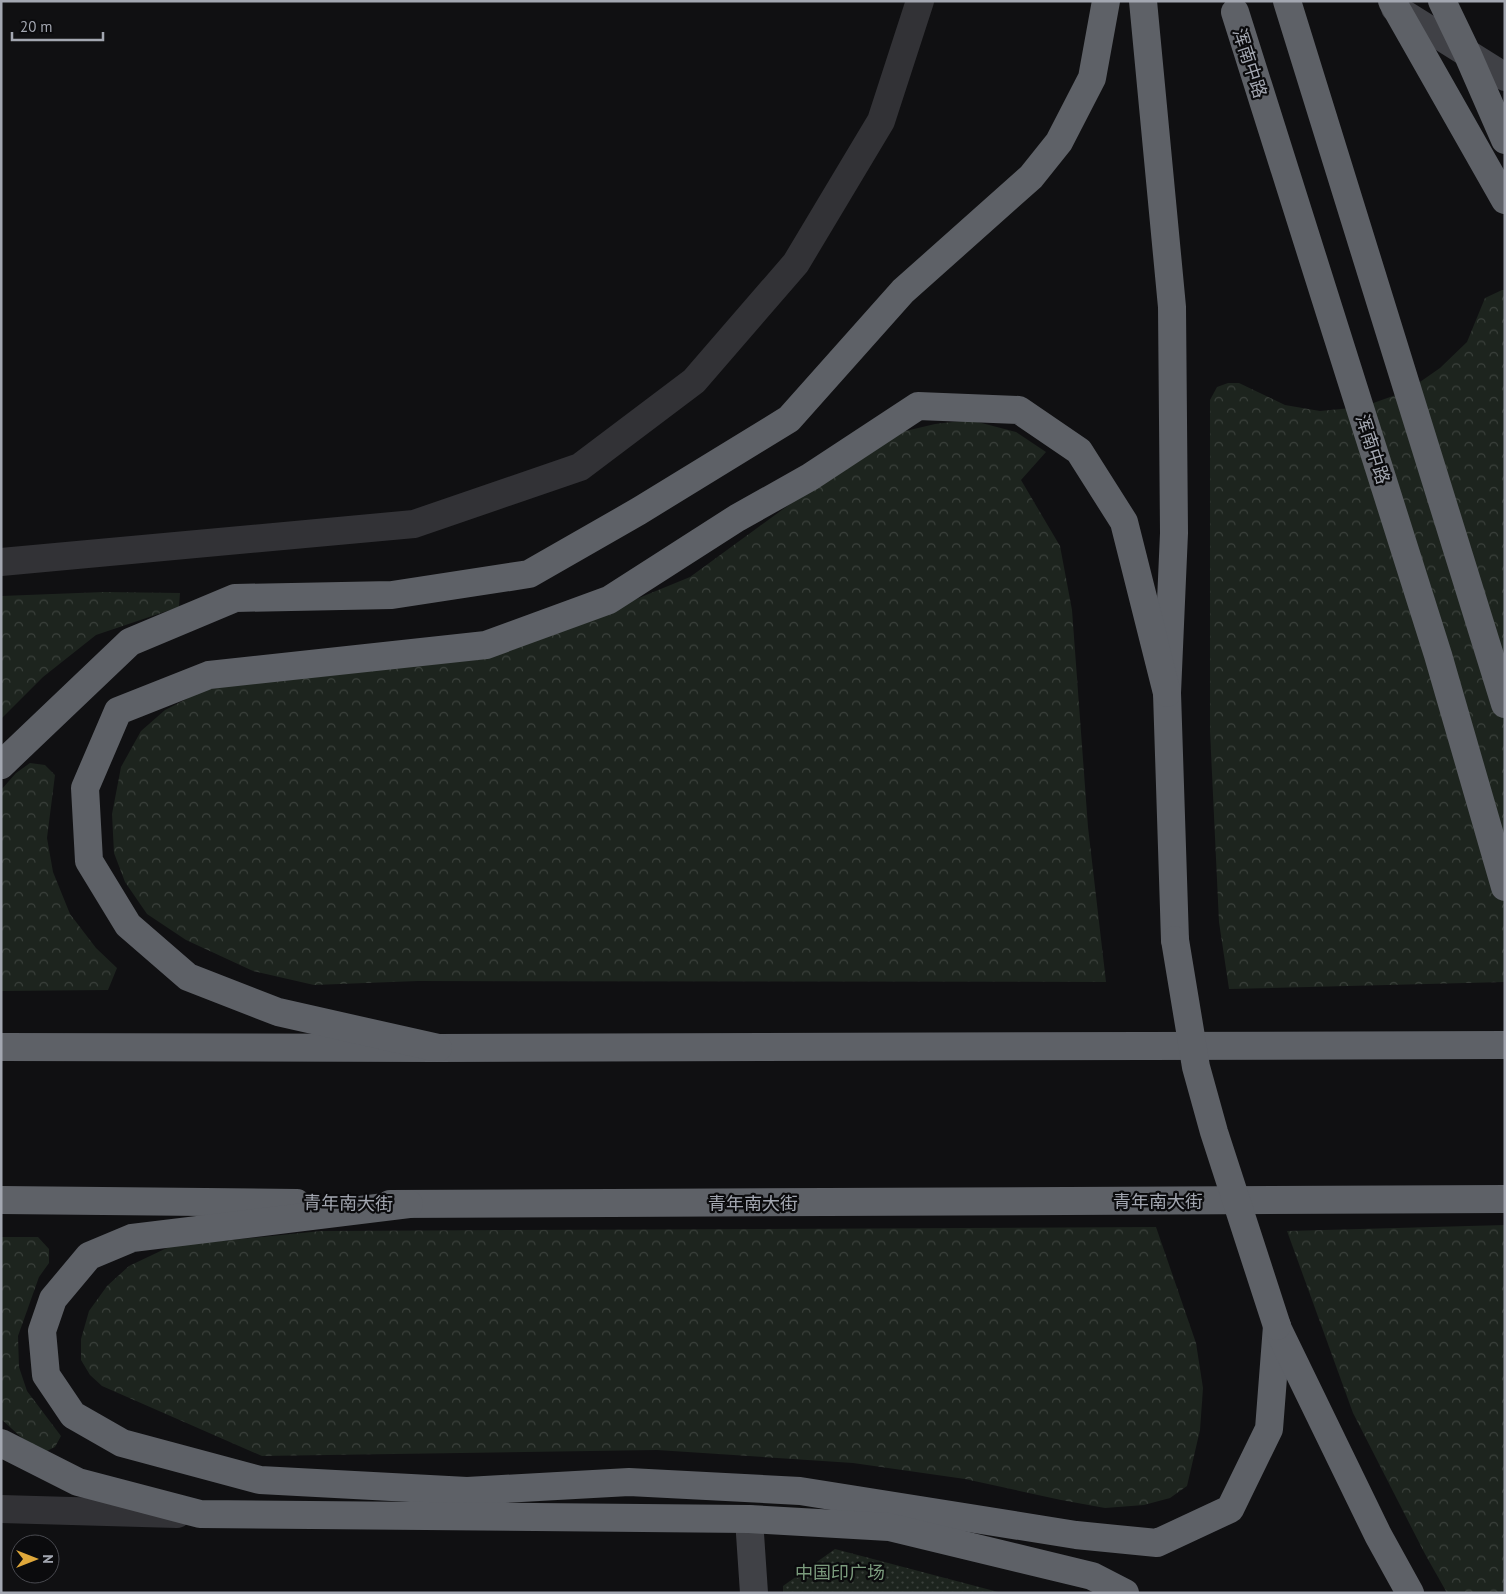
<svg xmlns="http://www.w3.org/2000/svg" width="1506" height="1594" font-family="'PT Sans','Noto Sans SC',sans-serif">
<style>
.grass{fill:url(#grass-dots)}
.forest{fill:url(#forest-crowns)}
.lines{fill:none;stroke-linecap:round;stroke-linejoin:round}
.street{stroke:#323236;stroke-width:28}
.secondary{stroke:#404146;stroke-width:28}
.highway{stroke:#5e6167;stroke-width:28}
.highway-bridge{stroke:#5e6167;stroke-width:28}
.labels{text-anchor:middle;dominant-baseline:central;stroke-width:4.5;stroke-linejoin:round;paint-order:stroke}
.street-label{font-size:18px;fill:#a3a7b1;stroke:#0b0b0d}
.park-label{font-size:18px;fill:#7b9b7d;stroke:#0b0b0d}
</style>
<defs>
<pattern id="grass-dots" width="8" height="8" patternUnits="userSpaceOnUse" patternTransform="scale(1.25)"><rect width="8" height="8" fill="#1d241e"/><path d="M2 2h.1M6 6h.1" fill="none" stroke="#3b413c" stroke-width="1.8" stroke-linecap="round"/></pattern>
<pattern id="forest-crowns" width="20" height="18" patternUnits="userSpaceOnUse" patternTransform="scale(1.25)"><rect width="20" height="18" fill="#1d241e"/><path d="M2 6a3 3 0 1 1 6 0M12 15a3 3 0 1 1 6 0" fill="none" stroke="#3b413c"/></pattern>
</defs>
<rect width="100%" height="100%" fill="#101012"/>
<path class="grass" d="M835 1549 1002 1593H783V1586Z"/>
<g class="forest">
<path d="M1502 290H1505V982L1229 989 1219 922 1210 731V400L1217 387 1228 383H1239L1285 405 1320 411 1362 407 1407 391 1440 368 1467 342 1485 298Z"/>
<path d="M970 420 1016 432 1046 452 1021 480 1060 546 1072 610 1088 827 1106 982 418 981 314 985 253 971 186 940 147 914 125 882 114 853 112 814 121 767 141 731 165 710 202 691 251 677 551 634 690 577 849 461 897 433 935 424Z"/>
<path d="M104 592 180 593 179 607 96 635 43 677 1 719V596Z"/>
<path d="M30 763 45 765 55 775 47 838 53 872 70 914 96 948 117 968 108 990 1 991V790L16 773Z"/>
<path d="M1505 1225V1593H1447L1425 1554 1353 1413 1287 1231Z"/>
<path d="M1156 1227 1196 1343 1203 1388 1200 1430 1187 1486 1170 1498 1144 1505 1105 1508 1061 1500 965 1479 853 1463 657 1450 262 1456 102 1386 90 1375 81 1360V1339L89 1311 107 1286 129 1266 171 1246 321 1231Z"/>
<path d="M1 1237H38L49 1249V1263L39 1277 18 1336 19 1367 27 1391 61 1436 55 1447 45 1452 22 1438 1 1419Z"/>
</g>
<g class="lines">
<g class="street">
<path d="M1 562 414 524 580 467 694 381 796 263 881 121 920 1"/>
<path d="M1 1509 177 1514"/>
</g>
<g class="secondary">
<path d="M1395 8 1505 77"/>
<path d="M749 1519 754 1593"/>
</g>
<g class="highway">
<path d="M1143 1 1172 307 1174 533 1167 693 1175 940"/>
<path d="M1287 1 1505 704"/>
<path d="M1392 1 1505 200"/>
<path d="M1442 1 1467 53 1505 140"/>
<path d="M1235 12 1438 655 1505 887"/>
<path d="M1 765 130 642 235 598 392 595 529 574 639 511 789 419 903 291 1031 177 1059 142 1092 78 1106 1"/>
<path d="M1 1047 438 1048 1505 1045"/>
<path d="M438 1048 278 1012 188 977 128 925 89 861 85 788 118 711 209 675 486 645 609 600 737 518 810 477 918 406 1019 410 1079 451 1124 522 1167 693"/>
<path d="M1 1200 297 1203"/>
<path d="M390 1204 1505 1199"/>
<path d="M409 1204 132 1238 89 1256 53 1299 42 1331 46 1375 73 1415 122 1443 260 1480 467 1491 629 1482 800 1491 1076 1535 1157 1543 1230 1509 1269 1429 1277 1326"/>
<path d="M1277 1327 1378 1535 1410 1593"/>
<path d="M1 1443 78 1482 200 1514 749 1519 889 1527 1092 1576 1125 1593"/>
</g>
<path class="highway-bridge" d="M1175 940 1196 1067 1214 1132 1277 1326"/>
</g>
<g class="labels">
<g class="street-label">
<text transform="translate(1250 63) rotate(72)">浑南中路</text>
<text transform="translate(1373 449) rotate(72)">浑南中路</text>
<text x="1158" y="1201">青年南大街</text>
<text transform="translate(348 1203) rotate(1)">青年南大街</text>
<text x="753" y="1203">青年南大街</text>
</g>
<g class="park-label">
<text x="840" y="1572">中国印广场</text>
</g>
</g>
<rect width="1506" height="1594" fill="none" stroke="#a3a7b1" stroke-width="5"/>
<g transform="translate(35 1559) rotate(90)"><circle r="24" fill="#0b0b0d" stroke="#48494f"/>
<path d="M0-4L9 19L0 12L-9 19Z" fill="#dfa83b"/>
<text y="-8" font-size="14" font-weight="bold" text-anchor="middle" fill="#a3a7b1">N</text>
</g>
<path d="M12 32v8h91v-8" fill="none" stroke="#a3a7b1" stroke-width="2.5"/>
<text x="20" y="32" font-size="15" fill="#a3a7b1" stroke="#0b0b0d" stroke-width="4" paint-order="stroke">20 m</text>
</svg>
